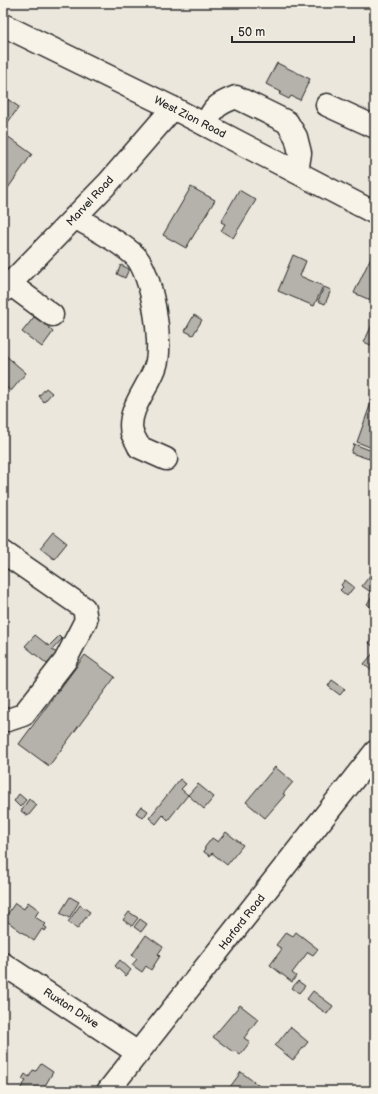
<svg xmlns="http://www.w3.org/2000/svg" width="378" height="1094" font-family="'Balsamiq Sans',sans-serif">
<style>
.building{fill:#b5b2ab;stroke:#2b2b2b}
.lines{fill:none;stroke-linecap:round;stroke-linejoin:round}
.minor-casing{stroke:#2b2b2b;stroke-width:25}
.minor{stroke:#f7f3e8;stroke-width:22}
.labels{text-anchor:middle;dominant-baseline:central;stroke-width:3;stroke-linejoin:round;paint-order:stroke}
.street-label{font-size:11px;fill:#2b2b2b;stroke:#f7f3e8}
</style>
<rect width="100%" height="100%" fill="#ebe7dd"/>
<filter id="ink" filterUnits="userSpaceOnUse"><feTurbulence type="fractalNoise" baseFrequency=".025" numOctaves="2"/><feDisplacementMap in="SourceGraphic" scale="8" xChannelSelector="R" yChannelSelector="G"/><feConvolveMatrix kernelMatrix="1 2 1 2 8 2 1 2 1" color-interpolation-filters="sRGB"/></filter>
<g filter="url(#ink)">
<g class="building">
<path d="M277 63 310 79 300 100 291 96 289 99 279 94 281 92 266 84Z"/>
<path d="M3 96 19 107 3 129Z"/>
<path d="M3 133 32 154 6 191H3Z"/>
<path d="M191 187 215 200 186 248 163 235Z"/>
<path d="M239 190 256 200 233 238 221 231 225 224 221 222Z"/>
<path d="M293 255 306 261 300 276 323 286 314 306 278 291Z"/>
<path d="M372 255 375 256V296L372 295 370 300 354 293Z"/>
<path d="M121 265 129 269 125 278 117 274Z"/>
<path d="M324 287 331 290 325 304 318 301Z"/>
<path d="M194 315 202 320 193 335 185 331Z"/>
<path d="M34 317 40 321 41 319 53 332 42 347 22 332Z"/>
<path d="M372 325 375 327V347L364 342Z"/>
<path d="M4 354 26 373 11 391 6 387 5 389 3 388Z"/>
<path d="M46 388 52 393 44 402 39 396Z"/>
<path d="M372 400 375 401V449L357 442Z"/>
<path d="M354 444 372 451 369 459 351 453Z"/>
<path d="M53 532 67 543 54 559 40 548Z"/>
<path d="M371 574 375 578V595L362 586Z"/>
<path d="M345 580 354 587 347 596 340 590 343 587 341 585Z"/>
<path d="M371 598 375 601V610L367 604Z"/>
<path d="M35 635 49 646 59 636 62 639 52 650 57 653 47 664 25 646Z"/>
<path d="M375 636V648L369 643Z"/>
<path d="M375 651V674L364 664Z"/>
<path d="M85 655 115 677 49 766 19 744Z"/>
<path d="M332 680 345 689 340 695 328 686Z"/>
<path d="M275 767 293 782 283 794 285 795 265 818 246 802Z"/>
<path d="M180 779 186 784 181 789 188 795 168 820 163 815 156 824 149 818Z"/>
<path d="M198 784 214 797 204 809 188 795Z"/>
<path d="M19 794 26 800 20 807 14 801Z"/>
<path d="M29 799 37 805 28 816 21 811Z"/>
<path d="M141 806 148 811 143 818 136 813Z"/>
<path d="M226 832 243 845 227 865 212 853 210 856 204 852 205 847 212 838 218 842Z"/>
<path d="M70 897 79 902 69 918 60 913Z"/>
<path d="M28 902 39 910 35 917 46 924 44 926 47 928 45 931 42 929 34 941 4 919 15 903 24 909Z"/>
<path d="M80 905 90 912 77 929 68 922Z"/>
<path d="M129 912 138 918 132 926 123 920Z"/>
<path d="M140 919 147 924 141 932 134 927Z"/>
<path d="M286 932 293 936 296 932 318 949 313 955 308 952 292 973 296 976 292 982 270 965 282 949 276 945Z"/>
<path d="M146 935 163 947 158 954 160 956 151 970 146 966 142 972 132 965 137 959 132 955Z"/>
<path d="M120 960 131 970 126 976 115 966Z"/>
<path d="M298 981 305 986 299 993 292 988Z"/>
<path d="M313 991 333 1006 327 1014 307 999Z"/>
<path d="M240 1005 258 1019 244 1038 250 1042 240 1055 235 1051 233 1052 213 1037Z"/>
<path d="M290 1027 308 1042 293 1060 275 1046Z"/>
<path d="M41 1064 53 1072 42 1091H24L20 1089 26 1081 22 1079 25 1074 29 1077 33 1070 36 1071Z"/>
<path d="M241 1072 266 1091H227Z"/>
</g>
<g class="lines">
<defs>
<g id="minor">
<path d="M3 25 173 108 375 213"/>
<path d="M327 105 375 127"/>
<path d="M206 125C213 107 218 104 236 97L287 122 296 137 300 153 297 172"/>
<path d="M75 217C93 228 119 241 134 255 152 271 163 343 156 365 150 386 126 410 132 433 134 438 137 442 139 447L166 459"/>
<path d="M10 284 52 315"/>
<path d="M3 291 109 182 173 108"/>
<path d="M3 552 84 608 86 620 65 661 23 715 8 720 3 719"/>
<path d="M3 964 138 1053"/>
<path d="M108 1091 375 752"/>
</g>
</defs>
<use href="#minor" class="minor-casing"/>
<use href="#minor" class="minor"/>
</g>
</g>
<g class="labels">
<g class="street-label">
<text transform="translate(190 117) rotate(27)">West Zion Road</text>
<text transform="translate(90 201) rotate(-47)">Marvel Road</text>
<text transform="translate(242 922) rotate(-52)">Harford Road</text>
<text transform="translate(71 1008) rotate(33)">Ruxton Drive</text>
</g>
</g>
<rect width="378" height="1094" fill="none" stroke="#f7f3e8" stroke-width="16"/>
<rect x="8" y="8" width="362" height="1078" fill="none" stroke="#2b2b2b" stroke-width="1.5" filter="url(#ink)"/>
<path d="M232 36v6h122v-6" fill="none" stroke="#2b2b2b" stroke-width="2"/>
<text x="238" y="36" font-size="12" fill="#2b2b2b" stroke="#f7f3e8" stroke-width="3" paint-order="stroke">50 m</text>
</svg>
